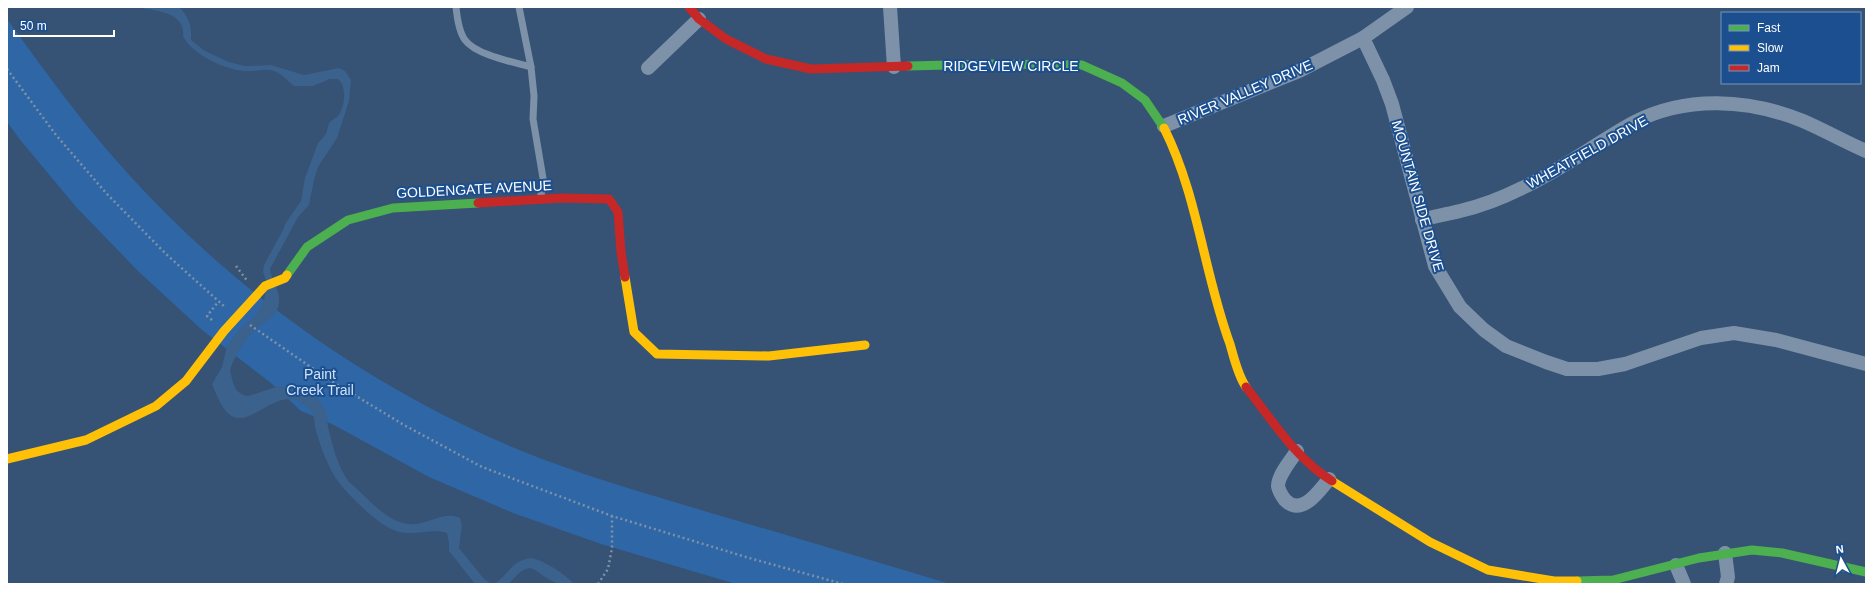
<svg xmlns="http://www.w3.org/2000/svg" width="1873" height="591" font-family="Helvetica,sans-serif">
<style>
.green{fill:#2f66a5}
.water{fill:#3b618d}
.lines{fill:none;stroke-linecap:round;stroke-linejoin:round}
.path{stroke:#7d92a8;stroke-width:2.5;stroke-dasharray:2 3;stroke-linecap:butt}
.lane{stroke:#7d92a8;stroke-width:7}
.street{stroke:#7d92a8;stroke-width:14}
.fast{stroke:#4caf50;stroke-width:9}
.slow{stroke:#ffc107;stroke-width:9}
.jam{stroke:#c62828;stroke-width:9}
.labels{text-anchor:middle;dominant-baseline:central;stroke-width:4;stroke-linejoin:round;paint-order:stroke}
.street-label{font-size:14px;fill:#fff;stroke:#1b4f8f}
.park-label{font-size:14px;fill:#cfe3fa;stroke:#1b4f8f}
</style>
<rect width="100%" height="100%" fill="#365274"/>
<path class="green" d="M7 19C44 70 80 120 122 167 231 289 366 386 517 449 580 475 645 493 711 513 791 536 870 560 950 584H736L601 544 513 513 429 477 332 424 301 411 271 383 202 330 139 272 77 208 21 141 7 122Z"/>
<g class="water">
<path d="M136 7H179C189 17 192 26 191 40L205 51 229 62 245 66 271 65 304 75 339 68 345 71 351 80 349 101 337 138 318 167 314 180 309 205 298 217 270 269C271 280 280 289 279 301 279 318 261 322 252 333 242 344 235 356 230 370 233 382 234 394 248 396 259 393 272 387 284 386 302 385 319 395 326 412 328 417 327 422 328 427 333 446 337 466 349 482 367 496 385 522 409 524 427 526 443 510 460 518L462 525 459 548 484 579 492 584H475L449 551V543L447 533C428 527 412 539 391 529 374 521 340 488 332 472 325 459 319 442 315 427 314 423 315 419 313 415 310 409 306 405 300 402 276 388 250 429 230 415 221 408 216 394 212 384L222 367 227 346 241 328 256 315 264 300 267 283 263 272 264 265 283 230 285 224 301 201 305 178 318 143 326 134 329 123C331 120 337 118 339 115 345 105 347 87 338 79H330L313 86H294C287 81 283 74 274 71 265 68 256 72 246 71 227 71 191 54 183 36 186 11 153 11 136 7Z"/>
<path d="M531 558C544 560 565 574 574 584 569 584 562 585 557 583 533 575 534 554 509 584H494C509 575 510 561 531 558Z"/>
</g>
<g class="lines">
<g class="path">
<path d="M7 69 56 135 106 193 166 254 225 307"/>
<path d="M236 266 248 282"/>
<path d="M212 320 207 316 218 302"/>
<path d="M250 325 328 379 404 425 482 467 612 516 749 558 843 584"/>
<path d="M598 584 608 569 612 548V516"/>
</g>
<g class="lane">
<path d="M456 7C457 17 459 32 465 40 476 55 513 62 531 67"/>
<path d="M519 7 531 67 534 96 533 119 544 184 540 198"/>
</g>
<g class="street">
<path d="M890 7 894 67"/>
<path d="M1363 38 1383 80 1392 104 1435 266 1460 307 1484 330 1506 346 1546 362 1567 369H1598L1625 364 1701 338 1734 333 1776 340 1866 364"/>
<path d="M648 68 699 19"/>
<path d="M1164 126 1299 71 1363 38 1407 7"/>
<path d="M1422 220C1435 216 1448 214 1460 211 1481 206 1502 198 1520 189 1560 171 1595 144 1633 123 1685 95 1749 99 1803 121 1824 130 1845 142 1866 151"/>
<path d="M1297 451C1291 460 1278 475 1278 486 1279 492 1282 496 1285 500 1302 517 1319 491 1329 479"/>
<path d="M1725 553 1728 577 1726 584"/>
<path d="M1676 565 1684 584"/>
</g>
<g class="fast">
<path d="M908 66 991 64 1082 65 1122 83 1145 100 1164 128"/>
<path d="M287 275 307 247 348 220 393 208 478 203"/>
<path d="M1577 581 1613 580 1699 558 1752 550 1782 553 1866 572"/>
</g>
<g class="slow">
<path d="M1164 128C1198 196 1204 274 1230 344 1234 358 1238 376 1246 387"/>
<path d="M625 277 634 332 657 354 769 356 865 345"/>
<path d="M7 459 86 440 156 406 186 381 224 331 265 286 285 278 287 275"/>
<path d="M1332 481 1430 542 1488 570 1554 581H1577"/>
</g>
<g class="jam">
<path d="M689 7 699 19 726 39 766 59 811 69 908 66"/>
<path d="M478 203 562 198 609 199 618 212 621 252 625 277"/>
<path d="M1246 387C1272 420 1296 459 1332 481"/>
</g>
</g>
<g class="labels">
<g class="street-label">
<text x="1011" y="66">RIDGEVIEW CIRCLE</text>
<text transform="translate(1245 92) rotate(-23)">RIVER VALLEY DRIVE</text>
<text transform="translate(1587 152) rotate(-29)">WHEATFIELD DRIVE</text>
<text transform="translate(474 189) rotate(-3)">GOLDENGATE AVENUE</text>
<text transform="translate(1418 196) rotate(74)">MOUNTAIN SIDE DRIVE</text>
</g>
<g class="park-label">
<text x="320" y="374">Paint<tspan x="320" dy="16">Creek Trail</tspan></text>
</g>
</g>
<rect width="1873" height="591" fill="none" stroke="#ffffff" stroke-width="16"/>
<rect x="1721" y="12" width="140" height="72" fill="#1b4f8f" stroke="#7695bc"/>
<rect x="1729" y="25" width="20" height="6" fill="#4caf50" stroke="#7695bc"/>
<text x="1757" y="32" font-size="12" fill="#ffffff">Fast</text>
<rect x="1729" y="45" width="20" height="6" fill="#ffc107" stroke="#7695bc"/>
<text x="1757" y="52" font-size="12" fill="#ffffff">Slow</text>
<rect x="1729" y="65" width="20" height="6" fill="#c62828" stroke="#7695bc"/>
<text x="1757" y="72" font-size="12" fill="#ffffff">Jam</text>
<g transform="translate(1841 559) rotate(353)" stroke="#1b4f8f" stroke-width="3" paint-order="stroke">
<path d="M0-3L7 15L0 10L-7 15Z" fill="#ffffff"/>
<text y="-6" font-size="11" font-weight="bold" text-anchor="middle" fill="#ffffff">N</text>
</g>
<path d="M14 30v6h100v-6" fill="none" stroke="#ffffff" stroke-width="2"/>
<text x="20" y="30" font-size="12" fill="#ffffff" stroke="#1b4f8f" stroke-width="3" paint-order="stroke">50 m</text>
</svg>
